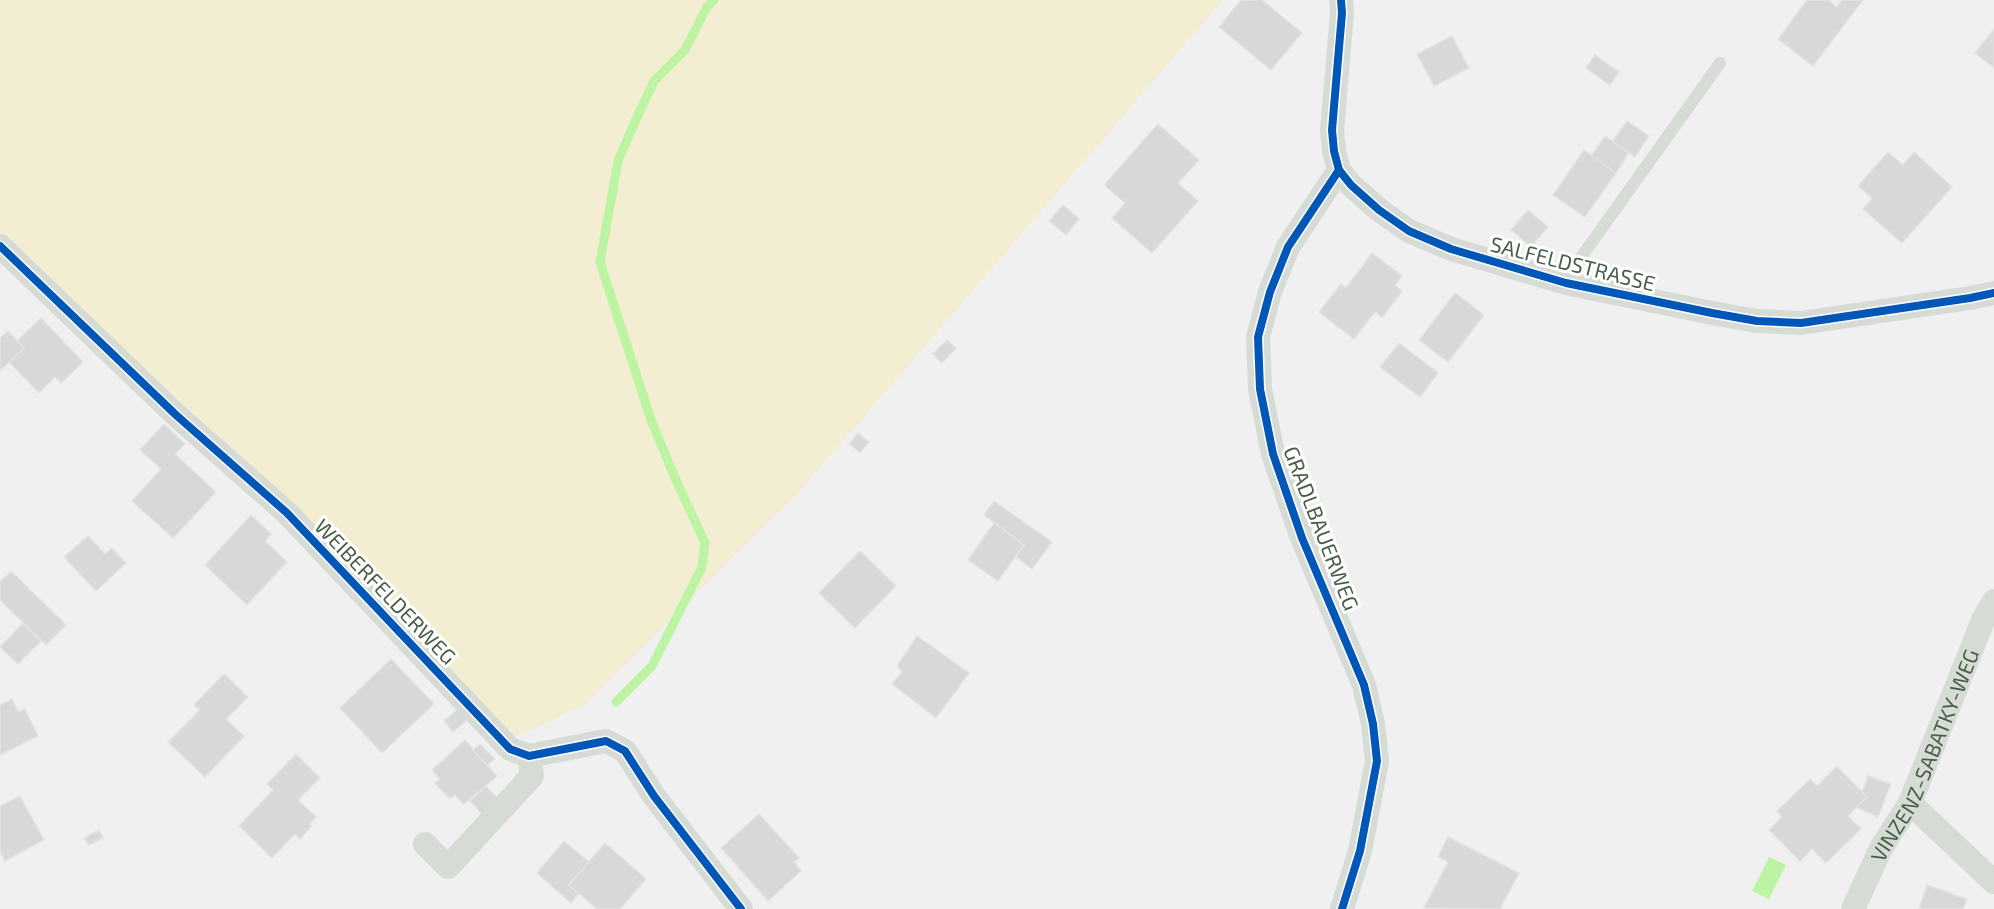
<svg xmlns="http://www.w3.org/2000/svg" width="1994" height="909" font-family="'Exo 2',sans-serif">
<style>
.green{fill:#f3eed2}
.water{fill:#bcf4a3}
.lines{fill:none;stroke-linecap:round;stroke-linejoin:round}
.stream{stroke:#bcf4a3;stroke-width:9}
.building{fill:#d6d9d7;stroke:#e2e3e3;stroke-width:1.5}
.lane{stroke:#d6dbd5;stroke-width:12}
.street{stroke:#d6dbd5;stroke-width:24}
.cycleway-casing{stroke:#fff;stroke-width:11}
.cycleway{stroke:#0057b8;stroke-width:8}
.labels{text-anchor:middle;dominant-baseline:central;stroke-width:6;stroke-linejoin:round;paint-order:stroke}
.street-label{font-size:21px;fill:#465f45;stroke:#fff}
</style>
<rect width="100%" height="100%" fill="#f1f0f1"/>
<path class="green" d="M0 0H1223L806 484 584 705 511 739 0 232Z"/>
<path class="water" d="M1769 857 1786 865 1769 899 1752 891Z"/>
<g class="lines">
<path class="stream" d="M616 702 652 666 702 567 705 543 675 478 651 420 600 262 618 161 634 124 654 81 685 50 707 7 714 0"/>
</g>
<g class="building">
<path d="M1241 0H1262L1302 33 1271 70 1219 27Z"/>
<path d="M1807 0H1828L1837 7 1842 0H1863L1813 66 1778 39Z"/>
<path d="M1994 29V68L1975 53Z"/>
<path d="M1452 36 1469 68 1434 86 1417 54Z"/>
<path d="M1595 55 1619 72 1610 85 1586 68Z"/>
<path d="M1627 121 1649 136 1635 157 1612 142Z"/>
<path d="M1158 124 1199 160 1178 183 1198 201 1152 253 1112 218 1125 203 1104 185Z"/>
<path d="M1605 136 1629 153 1616 173 1591 156Z"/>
<path d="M1584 150 1616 173 1585 217 1553 195Z"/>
<path d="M1888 152 1903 165 1914 152 1952 187 1902 243 1863 209 1872 198 1858 186Z"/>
<path d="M1063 205 1079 219 1066 235 1049 221Z"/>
<path d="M1528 210 1548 227 1531 247 1511 230Z"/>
<path d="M1372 253 1402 276 1395 285 1402 291 1382 318 1375 312 1354 339 1319 312 1341 284 1346 288Z"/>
<path d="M1455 293 1484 315 1448 362 1419 340Z"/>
<path d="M41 318 83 362 61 383 55 377 39 393 9 362 24 348 17 341Z"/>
<path d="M8 331 24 348 0 371V338Z"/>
<path d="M947 340 956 348 942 363 933 354Z"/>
<path d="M1399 343 1438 373 1420 397 1380 367Z"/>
<path d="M164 424 185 444 175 454 216 492 173 538 132 501 161 469 140 450Z"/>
<path d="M858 433 869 442 860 453 849 444Z"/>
<path d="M994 501 1052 542 1032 569 1016 557 1024 545 984 515Z"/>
<path d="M251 515 271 534 265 541 287 562 247 605 205 565Z"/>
<path d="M994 523 1024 545 998 581 968 560Z"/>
<path d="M88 536 105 554 112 548 126 563 96 591 64 557Z"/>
<path d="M860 551 896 586 855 628 819 593Z"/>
<path d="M11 571 66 625 46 645 0 600V582Z"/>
<path d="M23 623 41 641 18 664 0 647Z"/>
<path d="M917 636 969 673 936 718 892 684 902 672 897 666Z"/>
<path d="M391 659 434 704 382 753 340 708Z"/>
<path d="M224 674 248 697 226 719 244 736 205 777 168 742 200 710 194 705Z"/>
<path d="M12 699 18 712 25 709 38 736 0 755V705Z"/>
<path d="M458 709 467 720 453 732 444 721Z"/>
<path d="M465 740 497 776 464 804 455 795 450 799 435 783 440 779 432 770Z"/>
<path d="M480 744 495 759 487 765 473 750Z"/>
<path d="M296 754 320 778 298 800 316 817 309 824 312 826 300 839 295 834 272 858 239 826 273 790 267 784Z"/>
<path d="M1837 766 1867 797 1848 816 1861 829 1826 863 1812 849 1800 861 1769 830 1782 817 1777 811 1810 779 1817 786Z"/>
<path d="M1868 776 1891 784 1878 817 1856 807 1867 797 1862 792Z"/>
<path d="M486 786 499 800 483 815 470 801Z"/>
<path d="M20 796 44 840 5 861 0 851V806Z"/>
<path d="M759 814 799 858 794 862 801 871 768 901 721 848Z"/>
<path d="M99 830 103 838 89 845 84 838Z"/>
<path d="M1448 837 1519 873 1500 909 1424 908 1448 862 1438 857Z"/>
<path d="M564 841 589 862 569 885 579 893 571 903 537 873Z"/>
<path d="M605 843 646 879 620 909H597L569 885Z"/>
<path d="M1927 885 1967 899 1963 909H1919Z"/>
</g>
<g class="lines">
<path class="lane" d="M1566 283 1582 256 1720 63"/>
<g class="street">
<path d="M1341 0 1342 13 1332 130 1334 151 1339 170 1351 185 1379 210 1409 231 1451 249 1566 283 1712 313 1757 321 1801 323 1970 298 1994 293"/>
<path d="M1339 170 1288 247 1270 292 1258 337 1260 389 1273 454 1302 538 1364 685 1373 724 1377 761 1360 851 1342 909"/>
<path d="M0 246 176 415 287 513 510 749 529 756 606 741 625 751 654 796 741 909"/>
<path d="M1910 803 1994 882"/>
<path d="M425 844 448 867 532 776 529 756"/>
<path id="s1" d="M1853 909 1881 848 1910 803 1984 618 1994 601"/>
</g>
<defs>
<g id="cycleway">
<path d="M1341 0 1342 13 1332 130 1334 151 1339 170 1351 185 1379 210 1409 231 1451 249 1566 283 1712 313 1757 321 1801 323 1970 298 1994 293"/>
<path d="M1339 170 1288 247 1270 292 1258 337 1260 389 1273 454 1302 538 1364 685 1373 724 1377 761 1360 851 1342 909"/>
<path d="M0 246 176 415 287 513 510 749 529 756 606 741 625 751 654 796 741 909"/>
</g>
</defs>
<use href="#cycleway" class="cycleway-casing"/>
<use href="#cycleway" class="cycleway"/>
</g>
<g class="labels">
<g class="street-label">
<text transform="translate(1573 263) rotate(14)">SALFELDSTRASSE</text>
<text transform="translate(1322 528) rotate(69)">GRADLBAUERWEG</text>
<text transform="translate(386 591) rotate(46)">WEIBERFELDERWEG</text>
<text stroke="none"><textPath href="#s1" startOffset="170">VINZENZ-SABATKY-WEG</textPath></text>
</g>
</g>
</svg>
